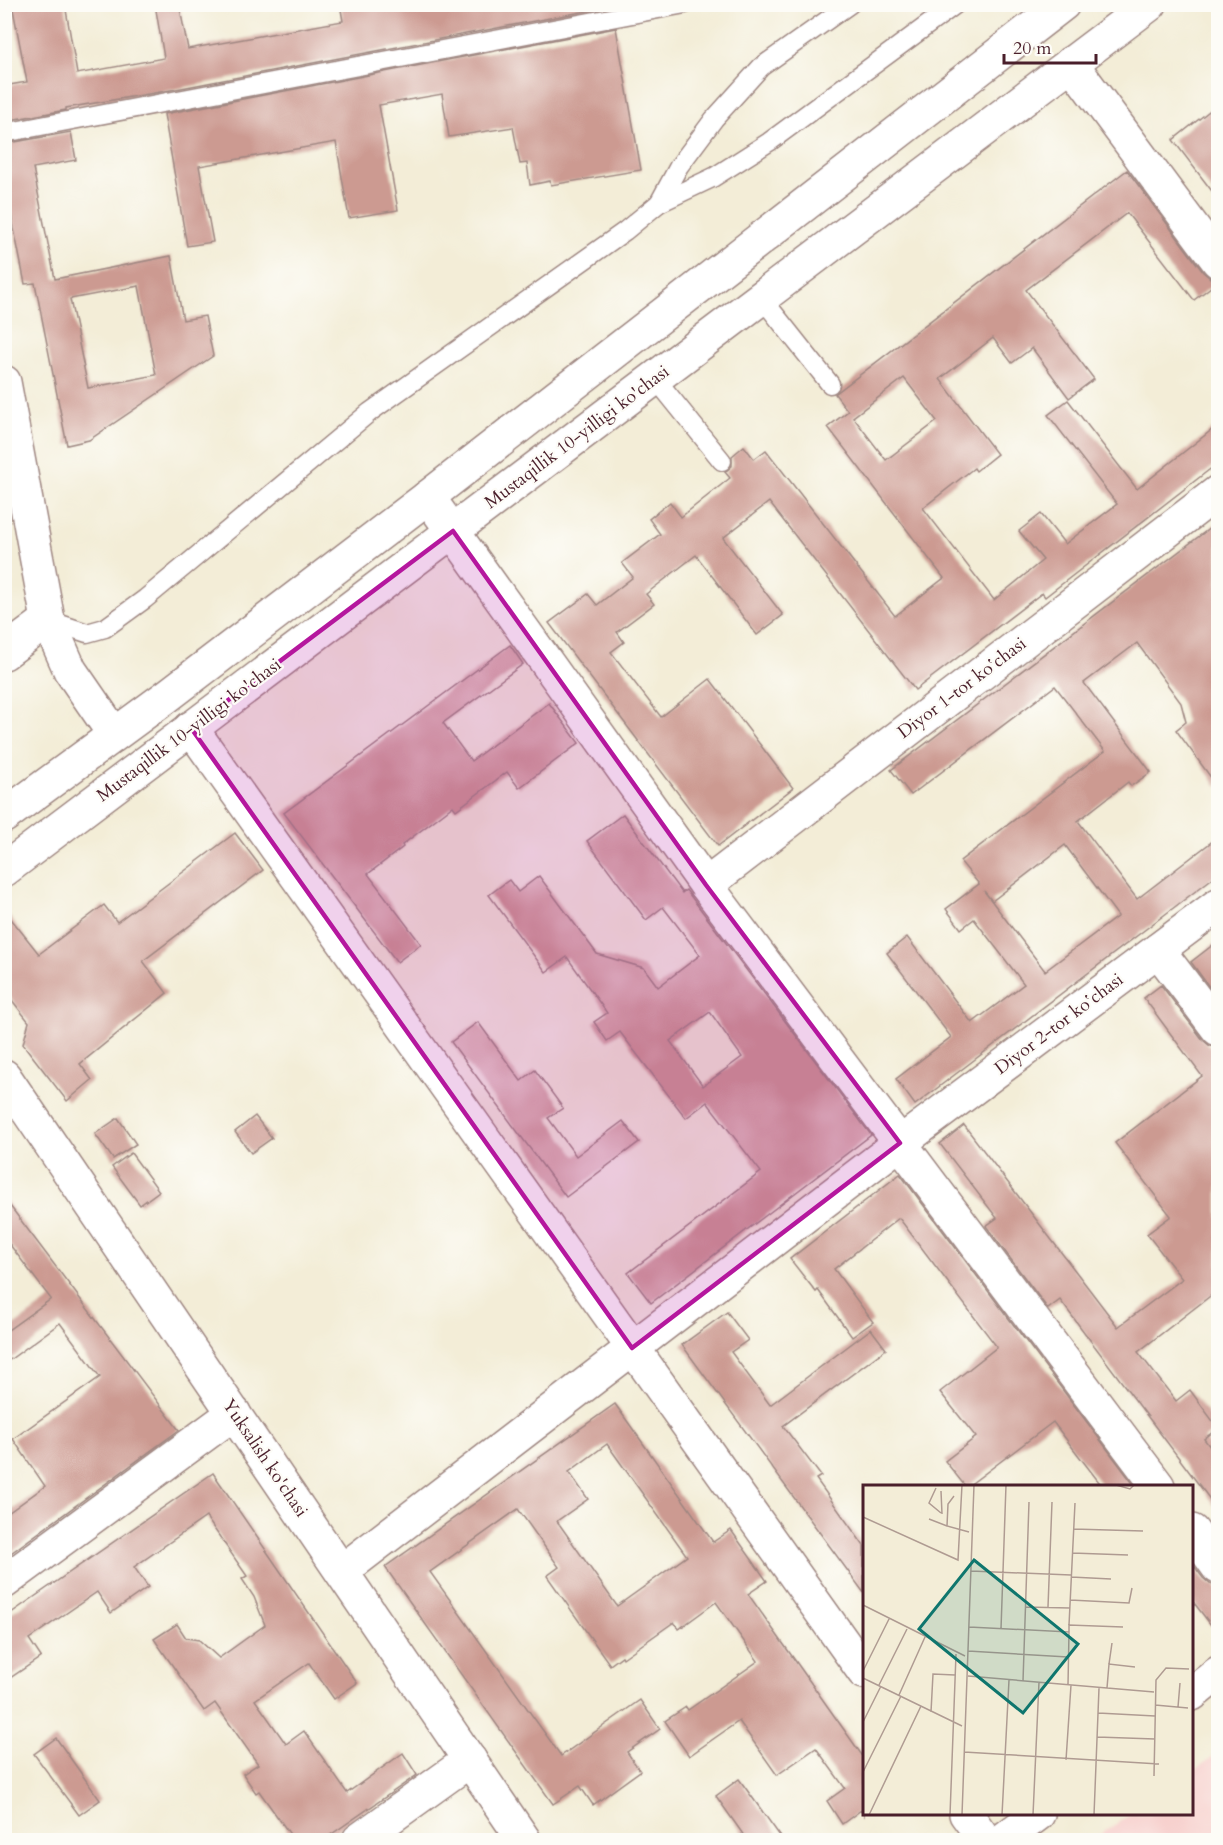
<svg xmlns="http://www.w3.org/2000/svg" width="1223" height="1845" font-family="Cardo,serif">
<style>
.built{fill:#f7d0cd}
.building{fill:#cc9a91;fill-rule:evenodd}
.lines{fill:none;stroke-linecap:round;stroke-linejoin:round}
.lane-casing{stroke:#9e8681;stroke-width:21}
.street-casing{stroke:#9e8681;stroke-width:36}
.secondary-casing{stroke:#9e8681;stroke-width:36}
.lane{stroke:#fff;stroke-width:18}
.street{stroke:#fff;stroke-width:33}
.secondary{stroke:#fff;stroke-width:33}
.marked{fill:#b5179e;fill-opacity:0.2;stroke:#b5179e;stroke-width:4.5;stroke-linejoin:round}
.labels{text-anchor:middle;dominant-baseline:central;stroke-width:4.5;stroke-linejoin:round;paint-order:stroke}
.street-label{font-size:18px;fill:#4a1f2b;stroke:#fdfcf7}
.inset-road{fill:none;stroke:#af9b92;stroke-width:1.5}
.view{fill:#0f766e;fill-opacity:0.15;stroke:#0f766e;stroke-width:3}
.inset-edge{fill:none;stroke:#4a1f2b;stroke-width:3}
</style>
<rect width="100%" height="100%" fill="#fdfcf7"/>
<filter id="ink" filterUnits="userSpaceOnUse"><feTurbulence type="fractalNoise" baseFrequency=".0167" numOctaves="2"/><feDisplacementMap in="SourceGraphic" scale="12" xChannelSelector="R" yChannelSelector="G"/><feConvolveMatrix kernelMatrix="1 2 1 2 8 2 1 2 1" color-interpolation-filters="sRGB"/></filter>
<filter id="wash" filterUnits="userSpaceOnUse"><feTurbulence type="fractalNoise" baseFrequency=".008" numOctaves="4" result="noise"/><feDisplacementMap in="SourceGraphic" scale="24" xChannelSelector="R" yChannelSelector="G"/><feGaussianBlur stdDeviation="1.35" result="paint"/><feColorMatrix in="noise" values="0 0 0 0 0 0 0 0 0 0 0 0 0 0 0 0 0 1.4 0 .05"/><feComposite in="paint" operator="in"/></filter>
<g filter="url(#wash)">
<rect width="100%" height="100%" fill="#f3edd7"/>
<path class="built" d="M1218 1753V1840H1092L1131 1814H1192V1772Z"/>
<g id="blocks">
<g class="building">
<path d="M12 4H65L77 74 164 58 155 4H179L188 49 343 21 340 4H612L613 6 160 92 66 108V110L4 121V86L27 82Z"/>
<path d="M616 28 641 170 551 185 550 181 530 185 527 163 520 164 513 127 449 137 442 94 379 105 398 210 349 218 336 142 199 166 213 242 187 246 164 114Z"/>
<path d="M1218 104V199L1173 140Z"/>
<path d="M71 132 76 160 33 168 55 279 171 256 183 320 205 316 213 356 89 440 67 445 35 283 25 284 4 178V144ZM139 286 156 375 88 388 70 299Z"/>
<path d="M1127 170 1203 272 1216 283 1194 300 1127 213 1026 290 1094 379 1069 398 1032 348 1012 363 993 338 940 379 997 454 976 471 974 468 923 508 994 600 1043 560 1019 531 1041 514 1065 544 1117 504 1048 415 1068 400 1137 489 1218 425V463L1045 597 1042 593 915 690 769 502 723 538 783 615 757 635 696 555 646 594 654 604 617 632 624 642 611 652 661 717 710 679 793 788 718 846 549 623 588 594 597 605 633 577 622 563 660 534 649 519 670 502 681 517 730 478 725 472 732 466V456L744 446 754 459 766 450 895 616 944 578 828 427 848 411 835 394ZM904 378 937 421 886 460 853 417Z"/>
<path d="M1218 522V787L1176 730 1186 722 1181 703 1137 643 1084 683 1151 772 1131 786 1128 782 1078 821 1137 899 1218 837V874L915 1105 896 1079 951 1037 887 953 907 937 972 1023 1024 984 974 919 961 929 946 909 979 884 960 861 1105 751 1055 686 911 795 891 770ZM1065 845 1118 916 1045 971 984 891 992 901Z"/>
<path d="M510 645 523 664 443 723 471 761 549 703 579 743 519 788 507 772 456 810 453 806 402 845 403 847 368 874 421 944 397 962 284 813Z"/>
<path d="M623 814 682 893 686 890 871 1135 651 1303 628 1273 761 1172 707 1102 686 1118 620 1032 607 1041 594 1022 607 1013 567 957 546 972 489 895 509 880 518 892 539 876 597 954 644 968 658 987 700 955 663 907 646 920 587 841ZM710 1012 742 1057 703 1086 670 1041Z"/>
<path d="M235 833 263 870 143 961 167 993 80 1064 92 1080 67 1101 23 1044 29 1022 4 990V910L39 954 104 905 117 922Z"/>
<path d="M1218 941V999L1191 962Z"/>
<path d="M1161 985 1203 1040 1210 1046 1218 1047V1290L1138 1352 1176 1401 1190 1390 1218 1428 1204 1439 1218 1457V1510L1060 1300 1048 1309 986 1226 997 1218 940 1144 964 1125 1118 1327 1182 1279 1147 1234 1171 1216 1115 1143 1202 1076 1144 998Z"/>
<path d="M478 1022 521 1081 535 1070 563 1108 548 1118 576 1156 623 1121 639 1142 566 1197 451 1042Z"/>
<path d="M255 1116 272 1138 251 1153 235 1132Z"/>
<path d="M118 1118 136 1144 113 1159 95 1134Z"/>
<path d="M131 1153 159 1191 140 1205 112 1167Z"/>
<path d="M900 1174 1135 1486H1102L1053 1422 968 1486H965L945 1461 976 1437 940 1392 997 1347 899 1218 834 1269 873 1322 852 1337 818 1290 816 1292 790 1259Z"/>
<path d="M4 1198 179 1430 4 1558V1516L45 1486 13 1439 100 1377 60 1323 4 1364V1333L51 1299 4 1237Z"/>
<path d="M727 1312 748 1340 731 1352 770 1405 871 1329 886 1349 783 1426 821 1476 816 1479 864 1546V1593L682 1345Z"/>
<path d="M615 1404 713 1542 731 1530 767 1581 748 1594 864 1758V1815L861 1810 842 1824 827 1801 845 1788 816 1748 777 1775 739 1721 689 1756 665 1721 686 1707 688 1710 758 1661 716 1602 679 1629 674 1622 623 1658 622 1656 610 1665 547 1576 559 1567 518 1509 430 1572 561 1756 640 1700 660 1729 627 1752 640 1771 593 1805 580 1786 553 1804 385 1567ZM607 1444 687 1556 617 1606 557 1521 588 1499 569 1472Z"/>
<path d="M213 1473 357 1683 334 1699 309 1663 255 1700 286 1744 304 1731 347 1793 403 1753 417 1775 323 1840H294L259 1791 256 1793 243 1774 258 1764 215 1703 204 1711 154 1639 177 1624 186 1638 199 1640 219 1658 265 1625 254 1597 242 1579 247 1576 206 1517 134 1567 148 1587 111 1613 97 1592 29 1639 41 1657 4 1682V1604L11 1613Z"/>
<path d="M1191 1562 1203 1578 1210 1584 1215 1585 1218 1590V1634L1191 1599Z"/>
<path d="M56 1738 100 1800 79 1815 34 1754Z"/>
<path d="M739 1779 783 1840H747L716 1796Z"/>
</g>
</g>
</g>
<g filter="url(#ink)">
<use href="#blocks" fill-opacity="0" stroke="#9e8681" stroke-width="1.5"/>
<g class="lines">
<defs>
<g id="lane">
<path d="M4 133 685 4"/>
<path d="M659 203 714 177 769 142 956 4"/>
<path d="M761 297 830 384"/>
<path d="M655 378 722 461"/>
<path d="M48 620 87 633 105 628 145 599 370 412 625 231 659 203 679 166 714 119 761 67 850 4"/>
</g>
<g id="street">
<path d="M1071 63 1218 261"/>
<path d="M4 382 48 620 70 670 114 734"/>
<path d="M428 497 706 885 1158 1486"/>
<path d="M4 653 48 620"/>
<path d="M191 728 864 1672"/>
<path d="M706 885 1218 492"/>
<path d="M1158 950 1218 1029"/>
<path d="M4 1076 524 1840"/>
<path d="M1192 1531 1218 1567"/>
<path d="M342 1571 900 1143 1218 905"/>
<path d="M4 1582 234 1413"/>
<path d="M1192 1694 1218 1673"/>
<path d="M966 1814 985 1840"/>
<path d="M359 1840 470 1760"/>
<path d="M1003 1840 1038 1814"/>
</g>
<g id="secondary">
<path d="M4 816 166 697 428 497 1063 4"/>
<path d="M4 870 1150 4"/>
</g>
</defs>
<use href="#lane" class="lane-casing"/>
<use href="#street" class="street-casing"/>
<use href="#secondary" class="secondary-casing"/>
<use href="#lane" class="lane"/>
<use href="#street" class="street"/>
<use href="#secondary" class="secondary"/>
</g>
</g>
<path class="marked" d="M453 531 706 885 900 1143 632 1348 191 728Z"/>
<g class="labels">
<g class="street-label">
<text transform="translate(577 437) rotate(-37)">Mustaqillik 10-yilligi ko'chasi</text>
<text transform="translate(962 688) rotate(-37)">Diyor 1-tor koʻchasi</text>
<text transform="translate(189 730) rotate(-37)">Mustaqillik 10-yilligi ko'chasi</text>
<text transform="translate(1059 1024) rotate(-37)">Diyor 2-tor koʻchasi</text>
<text transform="translate(265 1458) rotate(56)">Yuksalish ko'chasi</text>
</g>
</g>
<g transform="translate(863 1485)">
<rect width="330" height="330" fill="#f3edd7"/>
<path class="inset-road" d="M253 0 267 4 271 0M73 3 66 18 78 28M78 6 79 29M91 11 85 19 84 41 106 47M0 32 95 75 99 0M66 34 84 41M210 44 280 46M209 68 265 70M108 86 208 90M208 92 248 94M207 115 266 118 269 103M0 120 102 171M162 122 207 123M185 122 189 17M206 140 212 18M106 142 206 147V140L260 142M138 144 143 0M105 166 205 172M246 179 249 158M0 186 26 134M105 191 291 207M0 193 99 241M160 196 166 17M16 200 44 144M205 200 206 147M244 203 246 179 272 182M36 210 62 152M292 220 325 223M315 222 317 198M68 227 70 189 92 190M235 228 292 231M0 237 18 201M234 252 292 254M101 267 296 279M203 275 208 200M0 287 38 211M291 291 293 195 303 183 326 184M6 330 58 221M87 330 93 169M99 330 111 0M139 330 146 195M170 330 176 197M231 330 236 203"/>
<path class="view" d="M111 75 215 159 160 228 56 144Z"/>
<rect width="330" height="330" class="inset-edge"/>
</g>
<rect width="1223" height="1845" fill="none" stroke="#fdfcf7" stroke-width="24"/>
<path d="M1004 54v9h92v-9" fill="none" stroke="#4a1f2b" stroke-width="3"/>
<text x="1013" y="54" font-size="18" fill="#4a1f2b" stroke="#fdfcf7" stroke-width="4.5" paint-order="stroke">20 m</text>
</svg>
